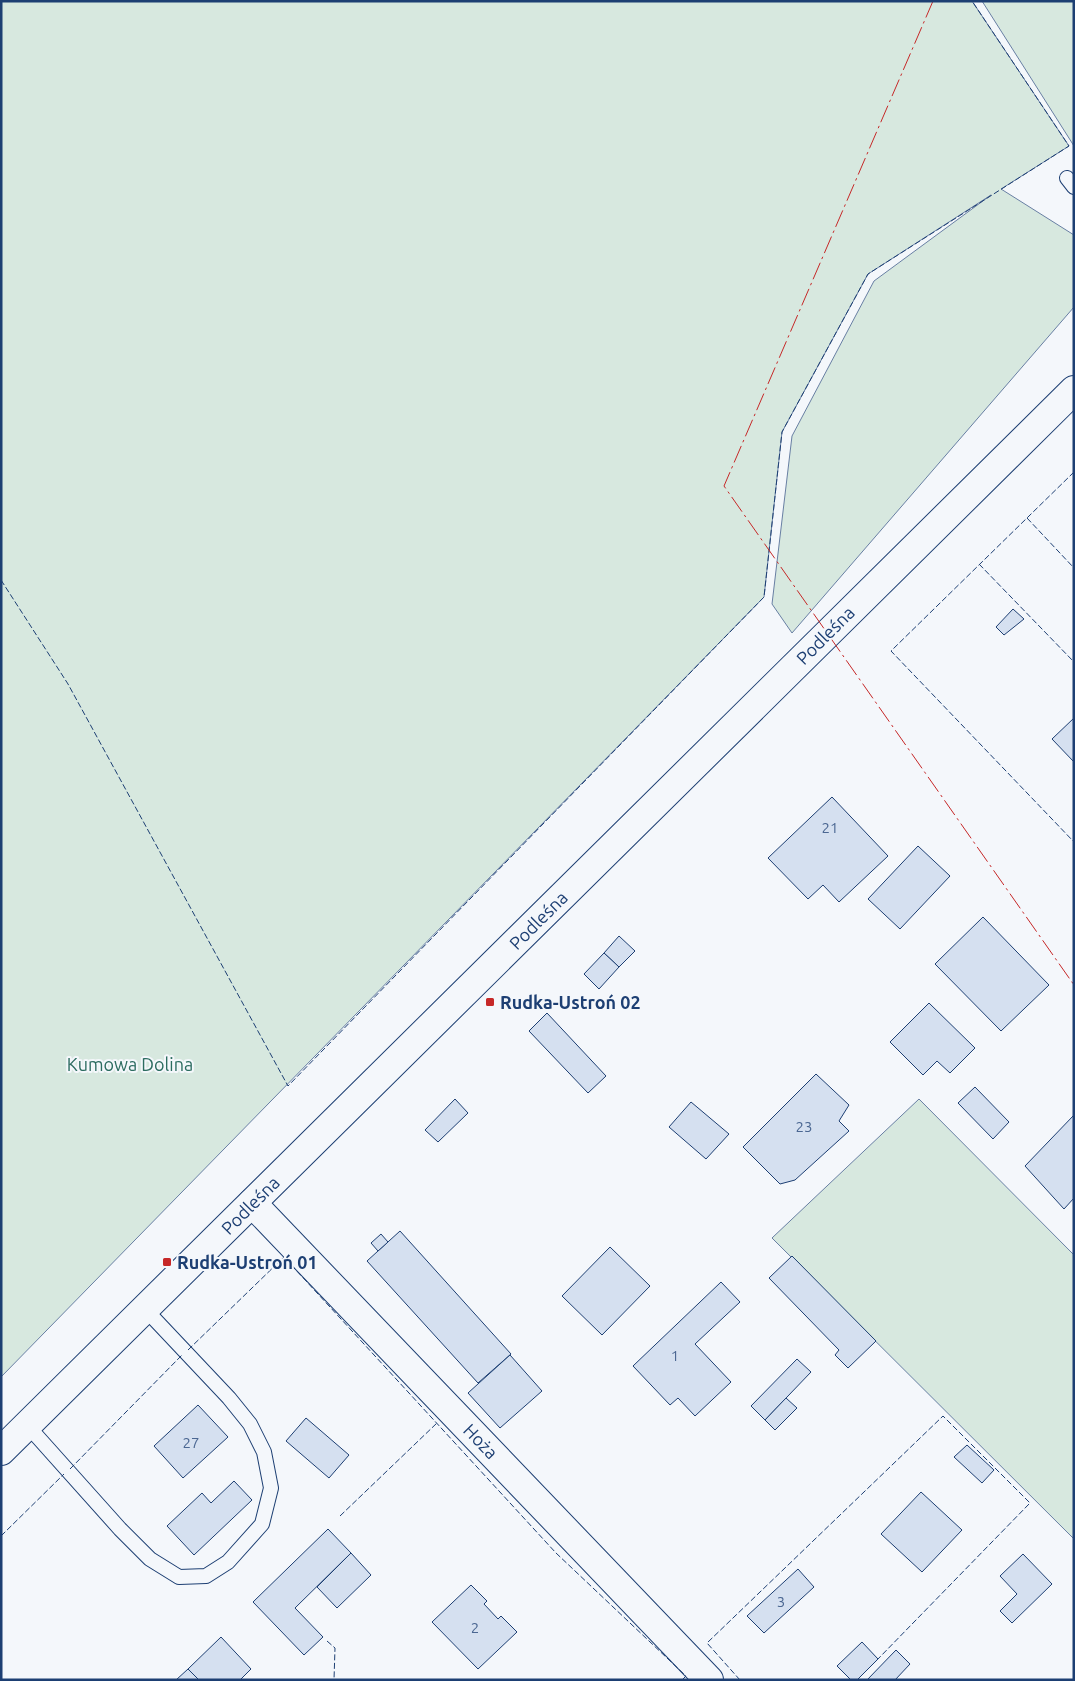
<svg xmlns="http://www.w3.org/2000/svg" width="1075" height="1681" font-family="Ubuntu,sans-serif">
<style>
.green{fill:#d7e8df;stroke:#687fa3}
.building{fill:#d5e0f0;stroke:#1d3f73}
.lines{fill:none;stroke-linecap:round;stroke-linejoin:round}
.lane-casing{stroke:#1d3f73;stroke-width:16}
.street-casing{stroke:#1d3f73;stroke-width:30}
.secondary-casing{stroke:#1d3f73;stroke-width:30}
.lane{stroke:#f4f7fb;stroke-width:14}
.street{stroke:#f4f7fb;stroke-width:28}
.secondary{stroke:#f4f7fb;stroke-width:28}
.fence{stroke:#1d3f73;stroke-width:1;stroke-dasharray:6 2.5;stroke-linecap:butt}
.power{stroke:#c62828;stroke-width:1;stroke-dasharray:18 4 2.5 4;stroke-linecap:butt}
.poi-dot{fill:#c62828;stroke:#f4f7fb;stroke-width:2}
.labels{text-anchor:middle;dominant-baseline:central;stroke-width:4;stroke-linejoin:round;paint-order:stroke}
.number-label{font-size:15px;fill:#4b6792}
.street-label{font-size:18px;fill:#1d3f73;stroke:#f4f7fb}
.poi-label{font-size:18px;font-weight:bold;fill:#1d3f73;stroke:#f4f7fb;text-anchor:start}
.park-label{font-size:18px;fill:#2c6c60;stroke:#f4f7fb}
</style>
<rect width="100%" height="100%" fill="#f4f7fb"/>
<g class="green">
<path d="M1 1H972L1069 146 1001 189 1074 235V307L792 633 772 604 792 436 874 281 991 195 868 274 782 432 764 597 1 1377Z"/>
<path d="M982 1H1074V146Z"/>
<path d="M919 1099 1074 1255V1539L772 1238Z"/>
</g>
<g class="building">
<path d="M1013 609 1024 619 1004 635 996 627Z"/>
<path d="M1074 718V762L1052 739Z"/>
<path d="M832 797 888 856 839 902 823 885 808 899 768 858Z"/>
<path d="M918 846 950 876 900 929 868 899Z"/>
<path d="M983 917 1049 985 1001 1031 935 964Z"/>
<path d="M619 936 635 951 619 967 604 953Z"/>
<path d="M604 953 619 967 599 989 584 974Z"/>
<path d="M929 1003 975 1048 950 1073 937 1061 923 1075 890 1042Z"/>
<path d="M547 1013 606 1076 588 1093 529 1031Z"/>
<path d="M816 1074 849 1105 839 1121 849 1131 795 1180 780 1184 743 1147Z"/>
<path d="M975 1087 1009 1122 993 1139 958 1103Z"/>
<path d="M455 1099 468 1113 438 1142 425 1130Z"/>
<path d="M691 1102 729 1134 706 1159 669 1127Z"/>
<path d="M1074 1115V1198L1064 1209 1025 1166Z"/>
<path d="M400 1231 511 1354 478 1383 367 1261Z"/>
<path d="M381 1234 388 1242 378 1251 371 1243Z"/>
<path d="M610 1247 650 1286 602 1335 562 1296Z"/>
<path d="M792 1256 876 1341 848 1368 835 1355 839 1350 769 1278Z"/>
<path d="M721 1282 740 1302 695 1344 731 1382 695 1416 678 1398 670 1405 633 1366Z"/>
<path d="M510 1355 542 1391 500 1428 468 1393Z"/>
<path d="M797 1359 811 1372 765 1420 751 1406Z"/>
<path d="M786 1398 797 1408 775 1430 765 1420Z"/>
<path d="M198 1405 228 1437 183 1478 154 1446Z"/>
<path d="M306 1418 349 1455 329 1478 286 1441Z"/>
<path d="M967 1445 994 1470 982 1483 954 1457Z"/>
<path d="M234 1481 252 1500 194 1555 167 1526 202 1493 211 1503Z"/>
<path d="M921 1492 962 1530 922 1572 881 1534Z"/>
<path d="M328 1529 351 1553 295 1608 323 1637 304 1655 253 1602Z"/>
<path d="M351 1553 371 1575 337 1608 317 1587Z"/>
<path d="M1023 1554 1052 1584 1012 1623 1000 1611 1017 1594 1000 1576Z"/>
<path d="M798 1569 814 1587 764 1633 747 1616Z"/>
<path d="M471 1585 487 1601 484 1604 498 1619 501 1616 517 1632 478 1669 432 1622Z"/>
<path d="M221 1637 251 1669 240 1680H199L188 1669Z"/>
<path d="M862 1642 878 1659 857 1680H851L837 1666Z"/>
<path d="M896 1650 910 1664 895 1680H867Z"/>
<path d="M188 1669 199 1680H176Z"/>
</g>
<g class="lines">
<defs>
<g id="lane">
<path d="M1067 178 1074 187"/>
<path d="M27 1425 120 1529 150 1559 179 1577 206 1576 228 1562 262 1524 271 1488 264 1452 250 1424 229 1398 145 1309"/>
</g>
<path id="street" d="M252 1203 709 1680"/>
<path id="secondary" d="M1 1451 1074 390"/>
</defs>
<use href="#lane" class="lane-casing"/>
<use href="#street" class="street-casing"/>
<use href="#secondary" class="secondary-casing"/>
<use href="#lane" class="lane"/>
<use href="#street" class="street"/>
<use href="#secondary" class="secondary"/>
<g class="fence">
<path d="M1074 472 891 651 1074 842"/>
<path d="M1027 518 1074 568"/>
<path d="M979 564 1074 662"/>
<path d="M1 580 68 684 288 1086 764 597 782 432 868 274 1069 146 972 1"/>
<path d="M188 1350 284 1257 556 1553 686 1676 682 1680"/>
<path d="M70 1469 182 1355"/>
<path d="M340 1516 437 1423"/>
<path d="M1 1536 64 1474"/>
<path d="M327 1641 335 1648 334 1680"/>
<path d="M740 1680 707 1643 943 1416 1030 1503 877 1660"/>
</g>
<path class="power" d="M933 1 724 486 1074 985"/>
</g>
<g class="poi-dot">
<rect x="485" y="997" width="10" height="10" rx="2.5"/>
<rect x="162" y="1257" width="10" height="10" rx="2.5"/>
</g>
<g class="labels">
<g class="number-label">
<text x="830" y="827">21</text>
<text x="804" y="1126">23</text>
<text x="675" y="1355">1</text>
<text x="191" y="1442">27</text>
<text x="781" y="1601">3</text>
<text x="475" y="1627">2</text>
</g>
<g class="street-label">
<text transform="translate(825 635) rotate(-45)">Podleśna</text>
<text transform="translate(538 920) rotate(-45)">Podleśna</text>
<text transform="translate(250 1205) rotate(-45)">Podleśna</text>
<text transform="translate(481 1441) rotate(46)">Hoża</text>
</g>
<g class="poi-label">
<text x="500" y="1002">Rudka-Ustroń 02</text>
<text x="177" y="1262">Rudka-Ustroń 01</text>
</g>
<g class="park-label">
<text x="130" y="1064">Kumowa Dolina</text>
</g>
</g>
<rect width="1075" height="1681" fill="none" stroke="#1d3f73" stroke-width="5"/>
</svg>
